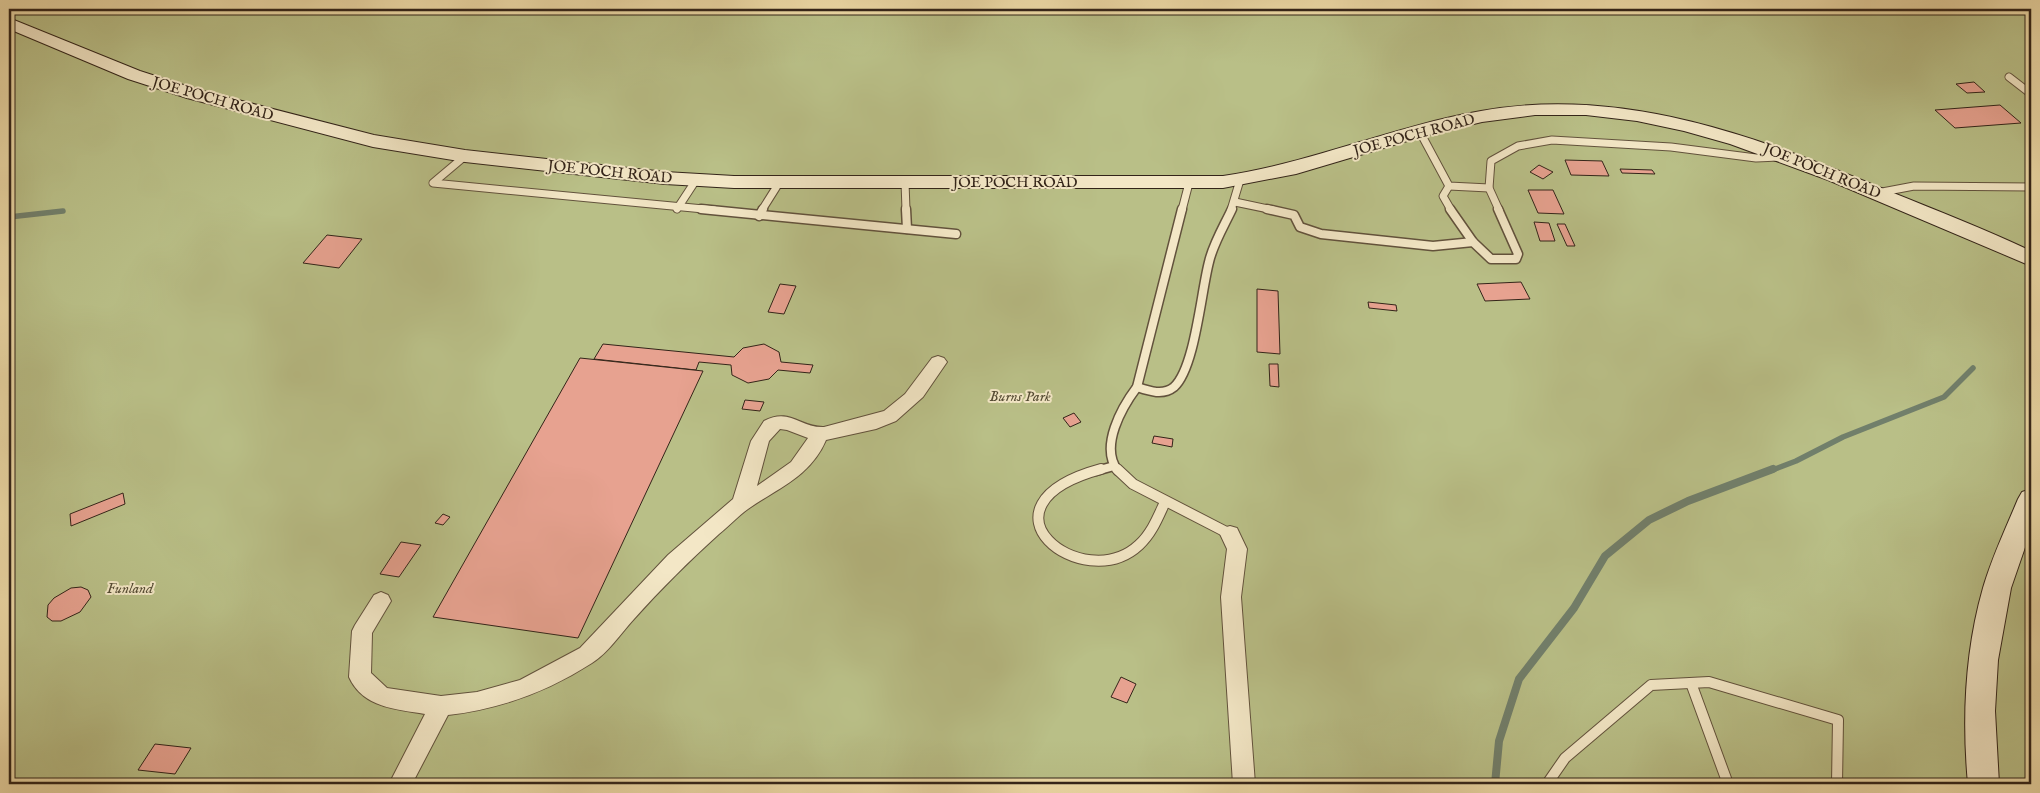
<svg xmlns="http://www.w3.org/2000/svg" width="2040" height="793" font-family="'IM FELL English',serif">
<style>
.green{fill:#b9bf87;stroke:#767250}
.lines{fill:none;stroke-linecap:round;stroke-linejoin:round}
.stream-far1{stroke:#717f6b;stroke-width:5.5}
.stream{stroke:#717f6b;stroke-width:8}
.building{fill:#e7a290;stroke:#332419}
.lane-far2-casing{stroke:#62523c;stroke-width:9}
.lane-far1-casing{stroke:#62523c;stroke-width:11}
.lane-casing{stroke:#62523c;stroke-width:12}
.street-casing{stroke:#62523c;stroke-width:2}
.secondary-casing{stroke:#332419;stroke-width:2}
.lane-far2{stroke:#f3e7c6;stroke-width:7}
.lane-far1{stroke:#f3e7c6;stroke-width:8}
.lane{stroke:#f3e7c6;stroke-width:10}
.street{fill:#f3e7c6;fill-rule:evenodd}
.secondary{fill:#f3e7c6;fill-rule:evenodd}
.labels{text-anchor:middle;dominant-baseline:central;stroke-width:4;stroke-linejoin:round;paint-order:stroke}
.street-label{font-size:15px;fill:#332419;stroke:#f3e7c6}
.park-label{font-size:15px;font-style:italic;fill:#544b34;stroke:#f3e7c6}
</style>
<rect width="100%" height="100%" fill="#eddaa7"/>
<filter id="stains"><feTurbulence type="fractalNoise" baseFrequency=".004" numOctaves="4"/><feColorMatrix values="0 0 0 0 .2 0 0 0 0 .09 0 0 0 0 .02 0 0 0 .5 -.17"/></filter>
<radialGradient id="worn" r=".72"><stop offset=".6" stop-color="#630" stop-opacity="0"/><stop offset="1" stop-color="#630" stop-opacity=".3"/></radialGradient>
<rect class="green" x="9" y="9" width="2022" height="775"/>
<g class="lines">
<g class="stream-far1">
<path d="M9 217 63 211"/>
<path d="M1770 471 1796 461 1843 437 1944 397 1973 368"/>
</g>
<path class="stream" d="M1495 784 1499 741 1519 679 1574 608 1605 556 1649 520 1688 501 1773 469"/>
</g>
<g class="building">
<path d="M1974 82 1985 92 1967 93 1956 84Z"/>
<path d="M2000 105 2021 123 1955 128 1935 110Z"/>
<path d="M1565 160 1602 161 1609 176 1571 175Z"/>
<path d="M1539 165 1553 172 1543 179 1530 172Z"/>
<path d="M1620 169 1652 170 1655 174 1622 173Z"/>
<path d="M1528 190H1553L1564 214 1538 213Z"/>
<path d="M1534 222 1549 223 1555 241H1540Z"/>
<path d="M1557 224H1565L1575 246H1567Z"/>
<path d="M327 235 362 239 339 268 303 263Z"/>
<path d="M1521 282 1530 299 1485 301 1477 284Z"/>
<path d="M780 284 796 286 784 314 768 312Z"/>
<path d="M1257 289 1278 291 1280 354 1257 352Z"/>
<path d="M1368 302 1396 305 1397 311 1369 308Z"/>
<path d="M603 344 734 357 743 348 764 344 779 352 781 362 813 365 810 373 778 370 769 379 748 383 732 375 731 365 699 362 696 370 594 359Z"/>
<path d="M580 358 703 371 578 638 433 617Z"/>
<path d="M1269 364H1278L1279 387 1270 386Z"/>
<path d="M745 400 764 402 760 411 742 409Z"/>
<path d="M1074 413 1081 422 1070 427 1063 418Z"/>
<path d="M1154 436 1173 439 1172 447 1152 443Z"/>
<path d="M123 493 125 504 71 526 70 514Z"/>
<path d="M443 514 450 517 443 525 435 523Z"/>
<path d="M401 542 421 545 399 577 380 574Z"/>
<path d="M81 587 88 590 91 597 80 612 61 621H52L47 617 48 605 54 598 71 588Z"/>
<path d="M1121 677 1136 684 1127 703 1111 697Z"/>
<path d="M155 744 191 748 175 774 138 770Z"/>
</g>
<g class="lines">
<defs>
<g id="lane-far2">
<path d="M2009 77 2031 94"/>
<path d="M1420 132 1449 186 1489 188"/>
<path d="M465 156 433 183 714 210"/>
<path d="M905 182 906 210"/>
<path d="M1449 186 1443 196 1451 210"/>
<path d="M1877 193 1914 186 2031 187"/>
<path d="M1235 202 1273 210"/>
<path d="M677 209 696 180"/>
<path d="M762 210 779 183"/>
<path d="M1182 210 1189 183"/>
<path d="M1231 210 1240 180"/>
<path d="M1499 210 1489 188 1491 161 1518 146 1552 140 1671 147 1756 158 1779 157"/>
</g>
<g id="lane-far1">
<path d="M701 209 956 234"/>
<path d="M906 209 907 229"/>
<path d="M1267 209 1294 215 1300 227 1321 234 1433 246 1473 242"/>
<path d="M1450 209 1473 242 1491 259H1516L1518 254 1498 209"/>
<path d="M759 216 763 209"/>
<path d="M1137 387C1149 391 1163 396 1174 387 1195 368 1201 292 1209 262 1213 244 1224 226 1232 209"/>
<path d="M1096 471 1114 466"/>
<path d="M1118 471C1099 447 1122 407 1137 387L1182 209"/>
</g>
<g id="lane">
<path d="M1101 469C966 506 1083 597 1139 545 1152 533 1158 517 1165 502"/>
<path d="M1117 469 1133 484 1230 534"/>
<path d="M1691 683 1728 784"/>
<path d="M1547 784 1565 758 1651 685 1709 682 1838 720 1837 784"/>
</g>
<g id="street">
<path d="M938 356 944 358 947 362 923 397 896 421 876 429 826 440C810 477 778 488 748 509 738 516 729 526 719 534 689 561 661 589 634 619 621 633 608 653 592 663 547 692 500 709 448 715L412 784H389L425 714C396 709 363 708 349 677L352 631 355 625 374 595 381 592 388 595 391 601 372 633 371 673 387 688 441 696 477 692 520 680 580 648 668 555 733 499 751 441 764 421C790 407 800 428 824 427L884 411 905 394 932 358ZM780 429 787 430 808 438 791 462 757 486 769 441Z"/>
<path d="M1230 526 1237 528 1247 549 1241 597 1255 784H1233L1221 597 1227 549 1220 534 1223 528Z"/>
</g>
<g id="secondary">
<path d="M9 18 140 71 199 90 374 135 465 150 665 172 734 176H1223C1311 163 1394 126 1481 111 1624 85 1761 138 1891 192 1938 211 1985 229 2031 251V266L1828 180 1730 144 1684 131 1637 121 1586 115H1535L1482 122 1424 136 1296 174 1223 188H734L665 184 465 162 373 147 187 98 128 79 9 29Z"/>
<path d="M2031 489V530L2011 588 1998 660 1995 711 1999 784H1968C1962 719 1965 651 1983 588 1992 557 2006 528 2018 499L2022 492Z"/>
</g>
</defs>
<use href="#lane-far2" class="lane-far2-casing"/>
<use href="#lane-far1" class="lane-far1-casing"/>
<use href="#lane" class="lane-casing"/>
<use href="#street" class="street-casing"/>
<use href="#secondary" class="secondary-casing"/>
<use href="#lane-far2" class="lane-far2"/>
<use href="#lane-far1" class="lane-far1"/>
<use href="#lane" class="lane"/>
<use href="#street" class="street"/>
<use href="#secondary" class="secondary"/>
</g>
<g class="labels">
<g class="street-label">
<text transform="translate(213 99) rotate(16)">JOE POCH ROAD</text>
<text transform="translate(1414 135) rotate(-15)">JOE POCH ROAD</text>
<text transform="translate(1822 171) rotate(22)">JOE POCH ROAD</text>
<text transform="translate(610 172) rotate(6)">JOE POCH ROAD</text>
<text x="1015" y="182">JOE POCH ROAD</text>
</g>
<g class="park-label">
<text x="1020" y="396">Burns Park</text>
<text x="130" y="588">Funland</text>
</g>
</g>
<rect width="2040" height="793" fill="none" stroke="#eddaa7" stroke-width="30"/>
<rect x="10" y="10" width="2020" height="773" fill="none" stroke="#332419" stroke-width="2.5"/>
<rect x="15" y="15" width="2010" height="763" fill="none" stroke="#332419"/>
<rect width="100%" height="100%" filter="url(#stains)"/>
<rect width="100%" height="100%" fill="url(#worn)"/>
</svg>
